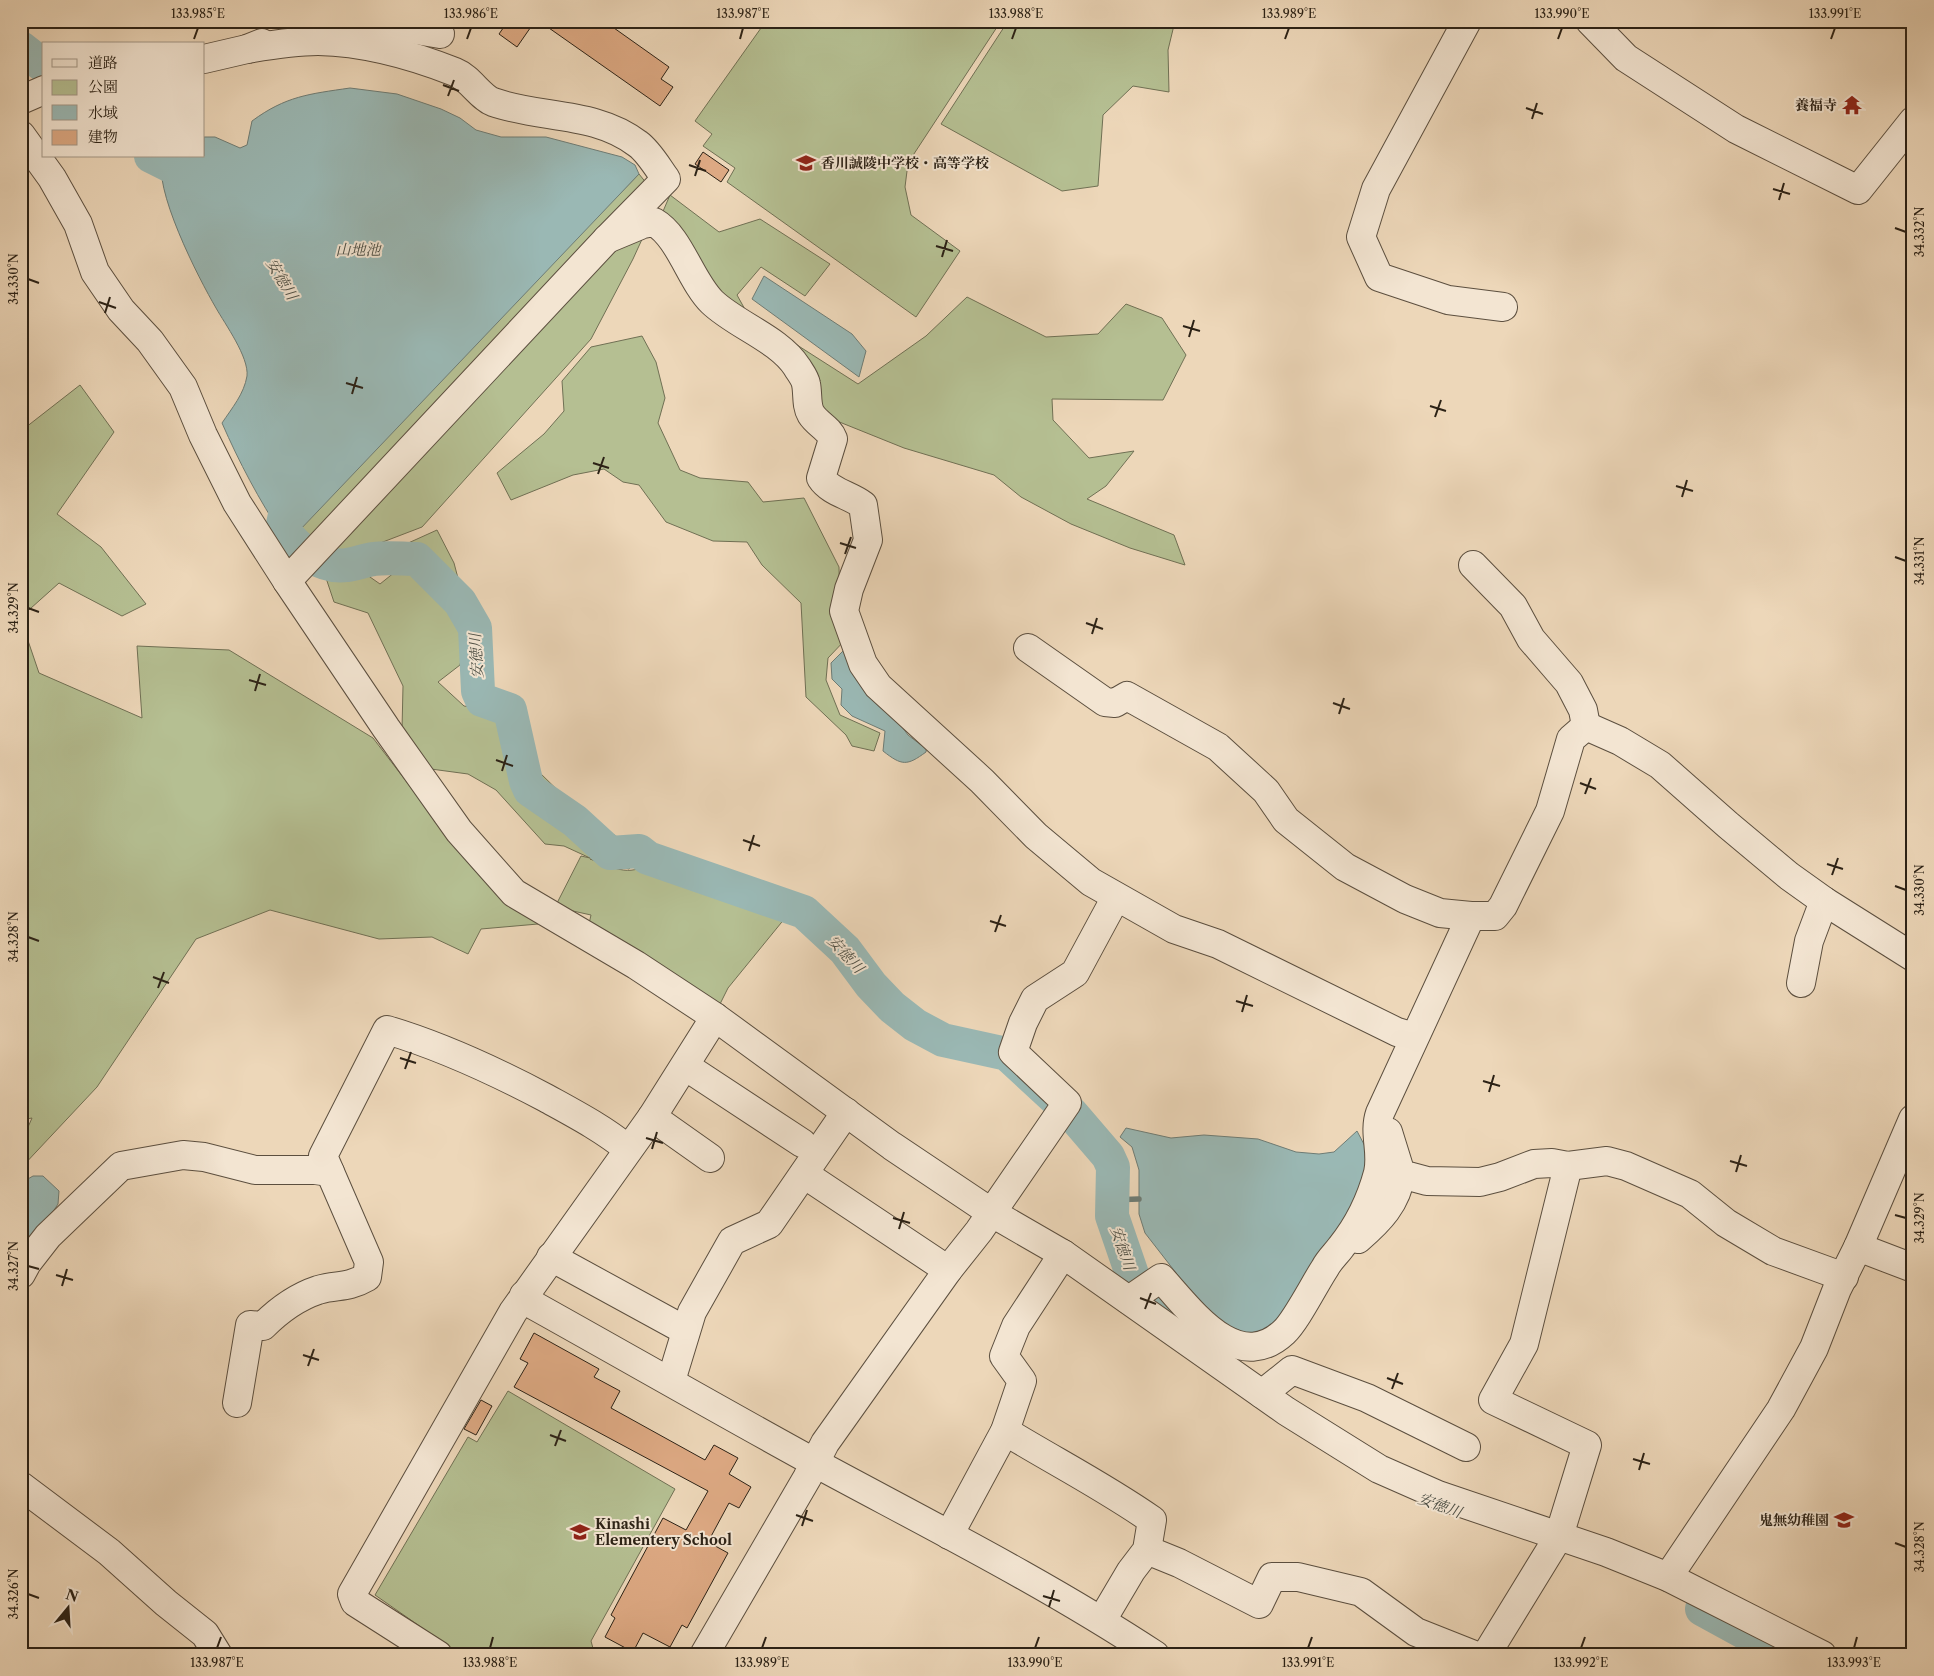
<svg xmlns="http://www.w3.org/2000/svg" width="1934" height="1676" font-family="'Libre Caslon Text','Noto Serif JP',serif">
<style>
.green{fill:#b5bf92;stroke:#707054}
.water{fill:#9ab8b4;stroke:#6e7c75}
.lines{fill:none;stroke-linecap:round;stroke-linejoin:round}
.stream{stroke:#6e7c75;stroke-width:5.5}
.river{stroke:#9ab8b4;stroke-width:34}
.building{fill:#dda983;stroke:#2c2216}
.minor-casing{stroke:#5c4f3f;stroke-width:30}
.minor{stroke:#f3e5d2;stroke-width:28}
.ticks{fill:none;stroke:#2c2216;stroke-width:2}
.labels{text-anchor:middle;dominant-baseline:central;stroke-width:4;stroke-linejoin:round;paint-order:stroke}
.poi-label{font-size:14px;font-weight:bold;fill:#2c2216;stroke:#f3e5d2;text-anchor:end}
.water-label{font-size:15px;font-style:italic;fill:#4d4f45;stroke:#f3e5d2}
.neatline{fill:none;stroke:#2c2216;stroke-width:2}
.ticks-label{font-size:12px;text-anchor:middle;fill:#2c2216}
</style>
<rect width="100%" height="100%" fill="#edd7b9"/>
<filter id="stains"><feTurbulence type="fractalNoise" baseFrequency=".004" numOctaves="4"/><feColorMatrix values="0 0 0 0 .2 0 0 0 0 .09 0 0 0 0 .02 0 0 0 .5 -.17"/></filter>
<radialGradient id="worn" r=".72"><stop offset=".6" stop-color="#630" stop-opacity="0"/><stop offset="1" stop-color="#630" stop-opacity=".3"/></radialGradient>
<g class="green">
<path d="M766 21H1001L908 163 905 187 911 215 960 251 916 317 727 182 735 168 703 146 712 134 695 121Z"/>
<path d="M1008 21H1175L1168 50 1169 92 1133 86 1103 115 1098 186 1062 191 941 124Z"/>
<path d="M639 174 660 200 633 259 591 339 422 527 315 568 283 536Z"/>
<path d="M670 195 719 232 760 219 830 264 805 296 761 267 737 295 747 313 858 384 926 336 967 297 1046 337 1098 334 1126 304 1162 318 1186 355 1163 400 1052 399 1053 420 1089 458 1134 451 1106 486 1087 499 1174 535 1185 565 1130 548 1071 524 1021 497 994 475 904 448 822 415 804 366 742 340 661 216Z"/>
<path d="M642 336 656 362 665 398 658 423 680 470 700 478 748 482 763 502 804 498 839 567 840 614 847 638 828 658 826 680 840 715 880 733 874 751 852 746 846 735 806 697 801 603 762 565 747 542 713 541 666 522 639 485 623 482 604 469 573 475 511 500 497 473 544 434 564 411 562 381 591 347Z"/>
<path d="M80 385 114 432 57 514 101 547 146 604 122 616 59 583 21 617V431Z"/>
<path d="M437 530 454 563 469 620 460 665 438 682 464 706 518 714 538 771 584 816 619 838 639 859 629 869 590 859C610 866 631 879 648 862L790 912 728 988 718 1008 588 928 591 915 555 907 581 856 590 858 564 846 545 844 496 790 468 774 431 769 402 730 403 686 368 613 334 602 324 572 360 570 380 584 395 572V549Z"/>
<path d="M21 620 39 673 142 718 137 646 229 650 373 738 475 871 538 924 481 929 468 954 432 937 379 939 270 910 196 939 97 1087 21 1168V1143L32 1118 21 1120Z"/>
<path d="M508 1391 675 1489 591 1641 594 1652 592 1655H461L375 1595 468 1437 477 1442Z"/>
</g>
<g class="water">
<path d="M350 88 397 94 441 109 460 118 476 130 501 137H546L622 157 635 165 639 174 298 532 283 536C259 500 239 462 222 423 232 408 244 394 247 376 249 357 225 324 216 308 199 279 151 186 163 156H204V137H215L240 148 247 145 252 121C286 96 309 94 350 88Z"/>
<path d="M764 276 852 334 866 351 859 377 752 299Z"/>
<path d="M845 649 908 735 921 745 927 742 926 752C907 766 902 766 883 751L885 731 852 716 841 705 842 689 832 679 831 663Z"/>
<path d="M1126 1128 1171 1138 1204 1135 1258 1139 1296 1152 1319 1154 1334 1152 1357 1131 1367 1150V1172L1358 1198 1278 1328 1252 1336 1220 1322 1194 1296 1145 1233 1139 1214V1170L1132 1147 1120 1137Z"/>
<path d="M33 1176H43L59 1191 58 1204 21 1261V1183Z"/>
</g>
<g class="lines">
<path class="stream" d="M1111 1200 1139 1199"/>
<g class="river">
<path d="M21 48 44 66"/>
<path d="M151 156 203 182"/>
<path d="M290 491 282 529C297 548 321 569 347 565 356 564 365 560 374 559 387 557 403 559 417 559L460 602 475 628 478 691 482 700 510 710 526 781 530 790 575 821 610 853 639 851 648 858 804 912 845 950 871 985 892 1007 915 1025 943 1040 1007 1054 1072 1114 1108 1156 1113 1167 1112 1216 1134 1280 1163 1315"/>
<path d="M1702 1609 1786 1655"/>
</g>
</g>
<g class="building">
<path d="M508 21H535L517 47 499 34Z"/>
<path d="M539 21H619L614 28 669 67 661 79 673 87 660 106Z"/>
<path d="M703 152 729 170 721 182 695 164Z"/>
<path d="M534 1333 599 1369 594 1377 620 1391 611 1408 705 1460 714 1445 738 1458 729 1474 751 1487 739 1508 729 1503 708 1542 728 1553 687 1628 682 1625 670 1647 643 1633 633 1652 605 1637 615 1618 611 1615 663 1518 686 1530 708 1491 514 1387 528 1363 520 1359Z"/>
<path d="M481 1400 492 1406 476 1435 464 1429Z"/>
</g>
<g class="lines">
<defs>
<g id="minor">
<path d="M1467 21 1376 189 1361 237 1379 277 1448 300 1503 307"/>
<path d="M1590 21 1626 58 1736 129 1858 190 1913 121"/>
<path d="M334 26 398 27 440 34"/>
<path d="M247 49C270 45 294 41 318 41 364 42 412 55 455 72 470 78 480 97 493 102 541 119 595 111 638 144 649 152 658 168 666 179L607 239 287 581"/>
<path d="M204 59 247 49 262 43"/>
<path d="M21 100 44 90"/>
<path d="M21 135 52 178 78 224 95 272 121 310 150 341 183 387 203 435 237 503 287 581 386 728 459 831 514 893 636 965 715 1017 892 1146 992 1213 1063 1254 1286 1411 1379 1469 1438 1495 1606 1552 1668 1577 1822 1655"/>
<path d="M607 239 643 224 654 222C680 237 690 280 712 302 736 325 779 339 797 367 800 372 805 378 806 384 808 393 806 406 811 414 817 424 829 428 833 439L821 478C830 492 850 495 863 505L868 540 849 589 844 611 863 664 878 686 982 781 1036 836 1091 882 1174 929 1218 944 1397 1032 1414 1037"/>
<path d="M1473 565 1513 606 1531 639 1569 683 1583 710 1586 726"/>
<path d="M1028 648 1105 702 1115 703 1127 696 1218 747 1266 791 1286 820 1345 867 1405 899 1440 913 1471 916"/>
<path d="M1586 726 1620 741 1660 765 1728 825 1789 876 1824 901 1913 957"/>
<path d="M1801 983 1809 941 1824 901"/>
<path d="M685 1066 802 1143"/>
<path d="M652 1117 710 1158"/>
<path d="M1388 1132 1401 1174 1427 1181 1480 1182 1500 1177 1534 1164 1552 1163 1568 1166 1607 1161 1626 1166 1690 1194 1726 1223 1773 1251 1844 1277"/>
<path d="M804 1174 948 1270"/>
<path d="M1358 1239C1379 1221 1397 1203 1401 1174"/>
<path d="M1858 1247 1913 1268"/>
<path d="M551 1257 679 1327"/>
<path d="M21 1274 27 1263 48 1236 121 1166 183 1155 204 1157 255 1170H315L330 1172"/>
<path d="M524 1295 535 1306C630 1359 724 1413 819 1465 932 1526 1047 1584 1155 1655"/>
<path d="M1129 1300 1161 1278C1191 1311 1237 1376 1284 1332 1296 1321 1315 1283 1325 1268 1329 1260 1336 1254 1341 1247 1358 1226 1371 1199 1378 1173 1383 1152 1373 1133 1380 1113L1471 916H1495L1503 906 1550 811 1571 739 1586 726"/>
<path d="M671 1381 692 1312 732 1241 769 1224 846 1112"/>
<path d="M1262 1394 1292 1370 1367 1398 1466 1447"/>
<path d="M237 1403 250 1325 263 1326C278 1311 297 1297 318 1290 338 1284 346 1289 367 1277L369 1262 323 1156 387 1030C444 1047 495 1071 546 1098 575 1114 602 1128 628 1149"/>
<path d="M1005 1431C1054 1461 1105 1487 1152 1520L1147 1550 1131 1571 1102 1620"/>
<path d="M21 1486 109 1552 166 1603 205 1634 218 1655"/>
<path d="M949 1535 1005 1431 1022 1381 1004 1356 1016 1326 1063 1254"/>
<path d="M1147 1550 1179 1563 1259 1604 1272 1577H1298L1361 1592 1416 1632 1474 1655"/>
<path d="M1668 1577 1781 1409 1814 1348 1837 1289 1858 1247 1913 1119"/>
<path d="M438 1655 355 1602 352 1594 513 1312 652 1117 715 1017"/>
<path d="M704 1655 807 1478 825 1443 948 1270 979 1231 1067 1103 1013 1052 1023 1023 1035 999 1075 973 1116 897"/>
<path d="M1486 1655 1559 1536 1587 1445 1493 1400 1524 1344 1568 1166"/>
</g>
</defs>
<use href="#minor" class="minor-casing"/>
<use href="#minor" class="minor"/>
</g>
<path class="ticks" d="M194 39 198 28M467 39 471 28M740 39 743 28M1012 39 1016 28M1285 39 1289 28M1558 39 1562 28M1831 39 1835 28M443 85 459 91M448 96 454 80M1526 108 1543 114M1532 119 1537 103M689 165 706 171M695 176 700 160M1773 189 1790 194M1779 200 1784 183M1895 228 1906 232M936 246 953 251M942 257 947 240M28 279 39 283M99 302 116 308M105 313 110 297M1183 326 1200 331M1189 337 1194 320M346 383 363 388M352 394 357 377M1430 406 1446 411M1435 417 1441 400M593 463 609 468M598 474 604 457M1676 486 1693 491M1682 497 1687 480M840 543 856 548M845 554 851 537M1895 557 1906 561M28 608 39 612M1086 623 1103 629M1092 634 1097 618M249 680 266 685M255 691 260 674M1333 703 1350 709M1339 714 1344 698M496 760 513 766M502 771 507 755M1580 783 1596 789M1585 794 1591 778M743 840 760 846M749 851 754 835M1827 864 1843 869M1832 875 1838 858M1895 886 1906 890M990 921 1006 926M995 932 1001 915M28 937 39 941M153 977 169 983M158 988 164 972M1236 1001 1253 1006M1242 1012 1247 995M400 1058 416 1063M405 1069 411 1052M1483 1081 1500 1086M1489 1092 1494 1075M646 1138 663 1143M652 1149 657 1132M1730 1161 1747 1166M1736 1172 1741 1155M1895 1215 1906 1218M893 1218 910 1223M899 1229 904 1212M28 1266 39 1269M56 1275 73 1280M62 1286 67 1269M1140 1298 1156 1304M1145 1309 1151 1293M303 1355 319 1360M308 1366 314 1349M1387 1378 1403 1384M1392 1389 1398 1373M550 1435 566 1441M555 1446 561 1430M1633 1459 1650 1464M1639 1470 1644 1453M796 1515 813 1521M802 1526 807 1510M1895 1543 1906 1547M28 1594 39 1598M1043 1596 1060 1601M1049 1607 1054 1590M217 1648 221 1637M490 1648 493 1637M762 1648 766 1637M1035 1648 1039 1637M1308 1648 1312 1637M1581 1648 1585 1637M1854 1648 1857 1637"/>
<defs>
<symbol id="temple-bare" viewBox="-9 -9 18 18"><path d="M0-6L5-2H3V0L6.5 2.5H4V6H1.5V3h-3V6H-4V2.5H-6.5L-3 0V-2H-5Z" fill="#8f2418" stroke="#f3e5d2" stroke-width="2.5" paint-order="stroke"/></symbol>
<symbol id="school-bare" viewBox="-9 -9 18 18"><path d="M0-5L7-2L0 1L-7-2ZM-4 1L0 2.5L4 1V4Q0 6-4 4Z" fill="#8f2418" stroke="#f3e5d2" stroke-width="2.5" paint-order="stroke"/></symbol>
</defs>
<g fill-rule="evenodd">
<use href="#temple-bare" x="1838" y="91" width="28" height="28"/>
<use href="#school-bare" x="792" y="149" width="28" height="28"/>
<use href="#school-bare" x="1830" y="1506" width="28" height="28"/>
<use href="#school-bare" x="566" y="1518" width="28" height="28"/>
</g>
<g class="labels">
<g class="poi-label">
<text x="1837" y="105">養福寺</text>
<text x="821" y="163" text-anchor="start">香川誠陵中学校・高等学校</text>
<text x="1829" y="1520">鬼無幼稚園</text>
<text x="595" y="1524" text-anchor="start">Kinashi<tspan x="595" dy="16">Elementery School</tspan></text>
</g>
<g class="water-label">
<text x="358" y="249">山地池</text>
<text transform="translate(282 279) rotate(59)">安徳川</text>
<text transform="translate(476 656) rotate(-93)">安徳川</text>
<text transform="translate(846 954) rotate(47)">安徳川</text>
<text transform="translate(1123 1248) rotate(71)">安徳川</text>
<text transform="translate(1440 1505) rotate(20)">安徳川</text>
</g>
</g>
<rect width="1934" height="1676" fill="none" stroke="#edd7b9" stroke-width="55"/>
<rect x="42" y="42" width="162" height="115" fill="#f3e5d2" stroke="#a39787"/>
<rect x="52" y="59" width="25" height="8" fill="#f3e5d2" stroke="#a39787"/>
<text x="88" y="68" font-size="15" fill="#2c2216">道路</text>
<rect x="52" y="80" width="25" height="15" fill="#b5bf92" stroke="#a39787"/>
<text x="88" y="92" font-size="15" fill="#2c2216">公園</text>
<rect x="52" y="105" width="25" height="15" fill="#9ab8b4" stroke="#a39787"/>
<text x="88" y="118" font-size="15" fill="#2c2216">水域</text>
<rect x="52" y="130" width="25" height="15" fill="#dda983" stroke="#a39787"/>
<text x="88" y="142" font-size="15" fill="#2c2216">建物</text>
<g transform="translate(68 1608) rotate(18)" stroke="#f3e5d2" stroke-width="4" paint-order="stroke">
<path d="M0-4L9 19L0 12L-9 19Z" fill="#2c2216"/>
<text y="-8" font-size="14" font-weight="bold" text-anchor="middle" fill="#2c2216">N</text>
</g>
<rect x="28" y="28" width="1878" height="1620" class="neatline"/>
<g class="ticks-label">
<text x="198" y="18">133.985°E</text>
<text x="471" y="18">133.986°E</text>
<text x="743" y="18">133.987°E</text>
<text x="1016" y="18">133.988°E</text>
<text x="1289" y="18">133.989°E</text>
<text x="1562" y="18">133.990°E</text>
<text x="1835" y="18">133.991°E</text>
<text transform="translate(1920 232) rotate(-90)" y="4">34.332°N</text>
<text transform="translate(14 279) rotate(-90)" y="4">34.330°N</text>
<text transform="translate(1920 561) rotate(-90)" y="4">34.331°N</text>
<text transform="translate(14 608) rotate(-90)" y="4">34.329°N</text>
<text transform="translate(1920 890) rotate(-90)" y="4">34.330°N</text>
<text transform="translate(14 937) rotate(-90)" y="4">34.328°N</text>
<text transform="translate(1920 1218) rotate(-90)" y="4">34.329°N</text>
<text transform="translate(14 1266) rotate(-90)" y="4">34.327°N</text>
<text transform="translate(1920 1547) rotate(-90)" y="4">34.328°N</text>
<text transform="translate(14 1594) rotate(-90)" y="4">34.326°N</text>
<text x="217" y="1667">133.987°E</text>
<text x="490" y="1667">133.988°E</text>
<text x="762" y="1667">133.989°E</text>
<text x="1035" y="1667">133.990°E</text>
<text x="1308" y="1667">133.991°E</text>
<text x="1581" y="1667">133.992°E</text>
<text x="1854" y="1667">133.993°E</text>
</g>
<rect width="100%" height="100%" filter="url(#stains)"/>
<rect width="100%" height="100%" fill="url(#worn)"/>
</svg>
